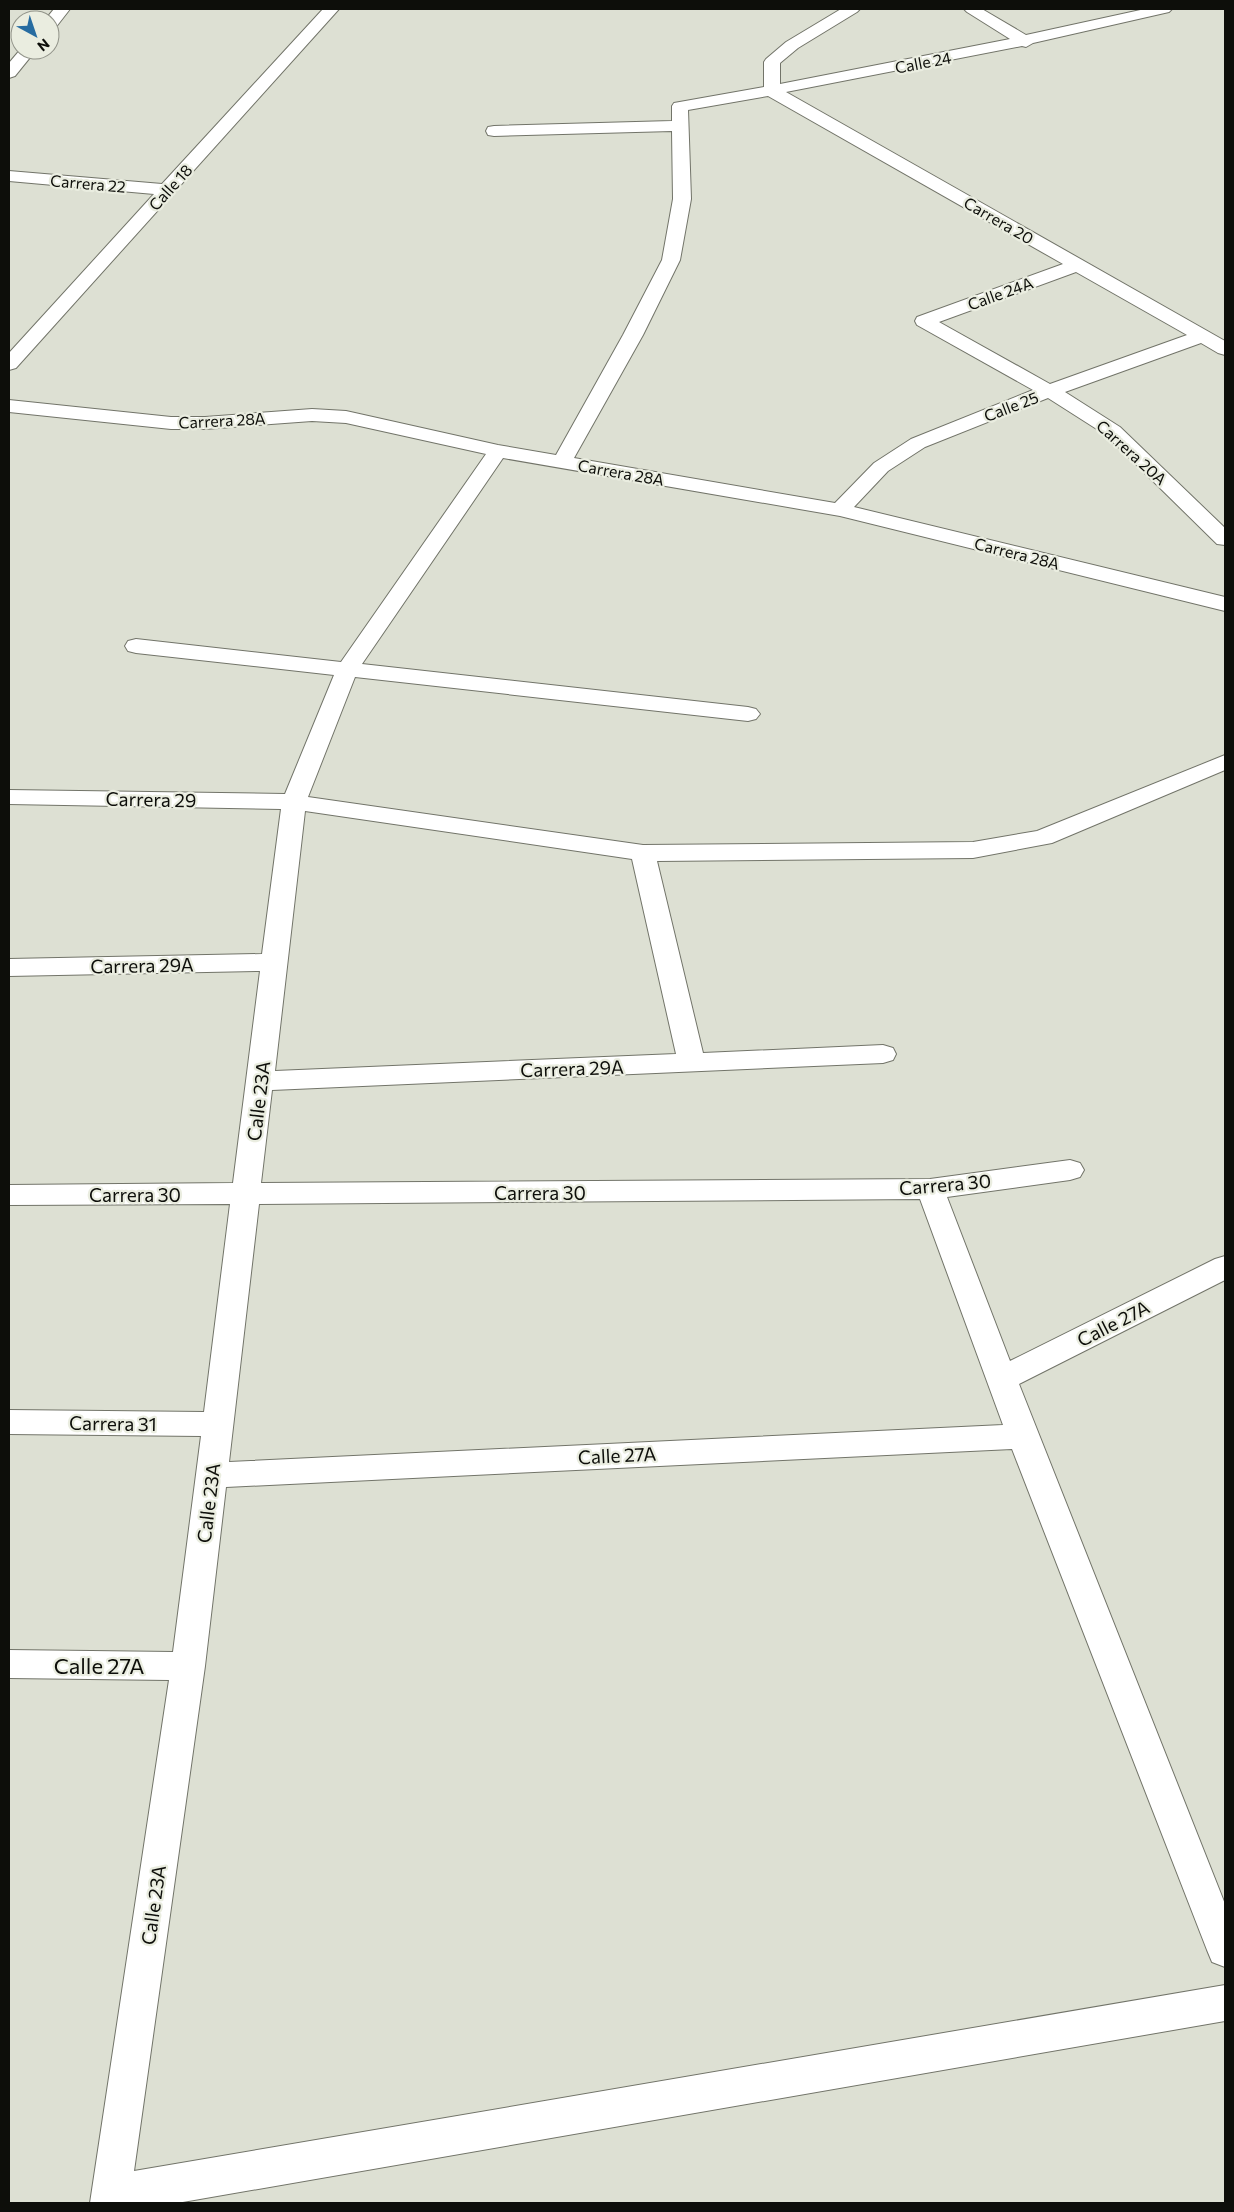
<svg xmlns="http://www.w3.org/2000/svg" width="1234" height="2212" font-family="Commissioner,sans-serif">
<style>
.lines{fill:none;stroke-linecap:round;stroke-linejoin:round}
.street-casing{stroke:#727469;stroke-width:2}
.street{fill:#fff;fill-rule:evenodd}
.labels{text-anchor:middle;dominant-baseline:central;stroke-width:4.5;stroke-linejoin:round;paint-order:stroke}
.far-street-label{font-size:16px;fill:#0d0e0a;stroke:#eaede0}
.street-label{font-size:19px;fill:#0d0e0a;stroke:#eaede0}
.near-street-label{font-size:22px;fill:#0d0e0a;stroke:#eaede0}
</style>
<rect width="100%" height="100%" fill="#dde0d3"/>
<g class="lines">
<defs>
<g id="street">
<path d="M54 9H70L56 27 50 29V20H45Z"/>
<path d="M323 9H339L16 368 9 370V353L154 194 9 181V171L162 184Z"/>
<path d="M841 9H860L857 12 798 48 780 63V84L1010 39 967 12 964 9H982L1026 35 1145 9H1172L1169 12 1033 43 1026 47 1022 46 786 92 1225 341V355L1218 353 1201 343 1065 392 1120 427 1225 528V545L1217 544 1106 435 1048 398 925 447 888 471 854 507 1225 597V611L840 516 503 458 362 664 748 707 756 709 760 714 756 719 748 721 355 677 308 797 643 845 973 842 1037 831 1225 755V770L1052 843 973 858 657 861 703 1053 883 1045 893 1048 896 1054 893 1060 883 1063 272 1090 261 1183 930 1179 1070 1160 1080 1163 1084 1170 1080 1177 1070 1180 947 1197 1010 1361 1215 1259 1225 1256V1280L1019 1384 1225 1904V1967L1212 1962 1207 1950 1012 1449 226 1487 205 1666 134 2171 1225 1985V2021L177 2203H90L169 1680 9 1678V1650L173 1652 201 1436 9 1434V1410L204 1412 230 1204 9 1205V1185L233 1183 260 971 9 976V959L262 954 281 809 9 804V790L285 794 334 675 136 653 128 651 125 646 128 641 136 639 341 662 486 454 346 423 312 421 205 429H171L9 412V400L171 417H205L312 409 346 411 498 445 556 455 623 335 662 260 673 199 672 131 494 136 488 135 486 131 488 127 494 126 672 121V106L674 103 764 87V62L766 59 786 42ZM768 96 1063 264 917 317 915 321 917 325 1033 390 911 439 874 463 835 503 574 458 643 335 680 260 691 199 688 110ZM1076 272 1187 335 1050 384 939 322ZM305 811 632 859 676 1054 275 1071ZM920 1199 1003 1425 229 1462 259 1204Z"/>
<path d="M20 50H36L15 76 9 78V63Z"/>
</g>
</defs>
<use href="#street" class="street-casing"/>
<use href="#street" class="street"/>
</g>
<g class="labels">
<g class="far-street-label">
<text transform="translate(923 62) rotate(-11)">Calle 24</text>
<text transform="translate(88 183) rotate(5)">Carrera 22</text>
<text transform="translate(170 187) rotate(-48)">Calle 18</text>
<text transform="translate(999 220) rotate(30)">Carrera 20</text>
<text transform="translate(1000 293) rotate(-20)">Calle 24A</text>
<text transform="translate(1011 406) rotate(-21)">Calle 25</text>
<text transform="translate(222 420) rotate(-3)">Carrera 28A</text>
<text transform="translate(1132 452) rotate(42)">Carrera 20A</text>
<text transform="translate(621 472) rotate(10)">Carrera 28A</text>
<text transform="translate(1017 553) rotate(14)">Carrera 28A</text>
</g>
<g class="street-label">
<text transform="translate(151 799) rotate(1)">Carrera 29</text>
<text transform="translate(142 965) rotate(-1)">Carrera 29A</text>
<text transform="translate(572 1068) rotate(-2)">Carrera 29A</text>
<text transform="translate(258 1101) rotate(-83)">Calle 23A</text>
<text transform="translate(945 1184) rotate(-5)">Carrera 30</text>
<text x="540" y="1192">Carrera 30</text>
<text x="135" y="1194">Carrera 30</text>
<text transform="translate(1113 1323) rotate(-27)">Calle 27A</text>
<text transform="translate(113 1423) rotate(1)">Carrera 31</text>
<text transform="translate(617 1455) rotate(-3)">Calle 27A</text>
<text transform="translate(208 1503) rotate(-83)">Calle 23A</text>
<text transform="translate(153 1905) rotate(-82)">Calle 23A</text>
</g>
<g class="near-street-label">
<text x="99" y="1665">Calle 27A</text>
</g>
</g>
<rect width="1234" height="2212" fill="none" stroke="#0d0e0a" stroke-width="20"/>
<g transform="translate(35 35) rotate(140)"><circle r="24" fill="#eaede0" stroke="#92948a"/>
<path d="M0-4L9 19L0 12L-9 19Z" fill="#276ca1"/>
<text y="-8" font-size="14" font-weight="bold" text-anchor="middle" fill="#0d0e0a">N</text>
</g>
</svg>
